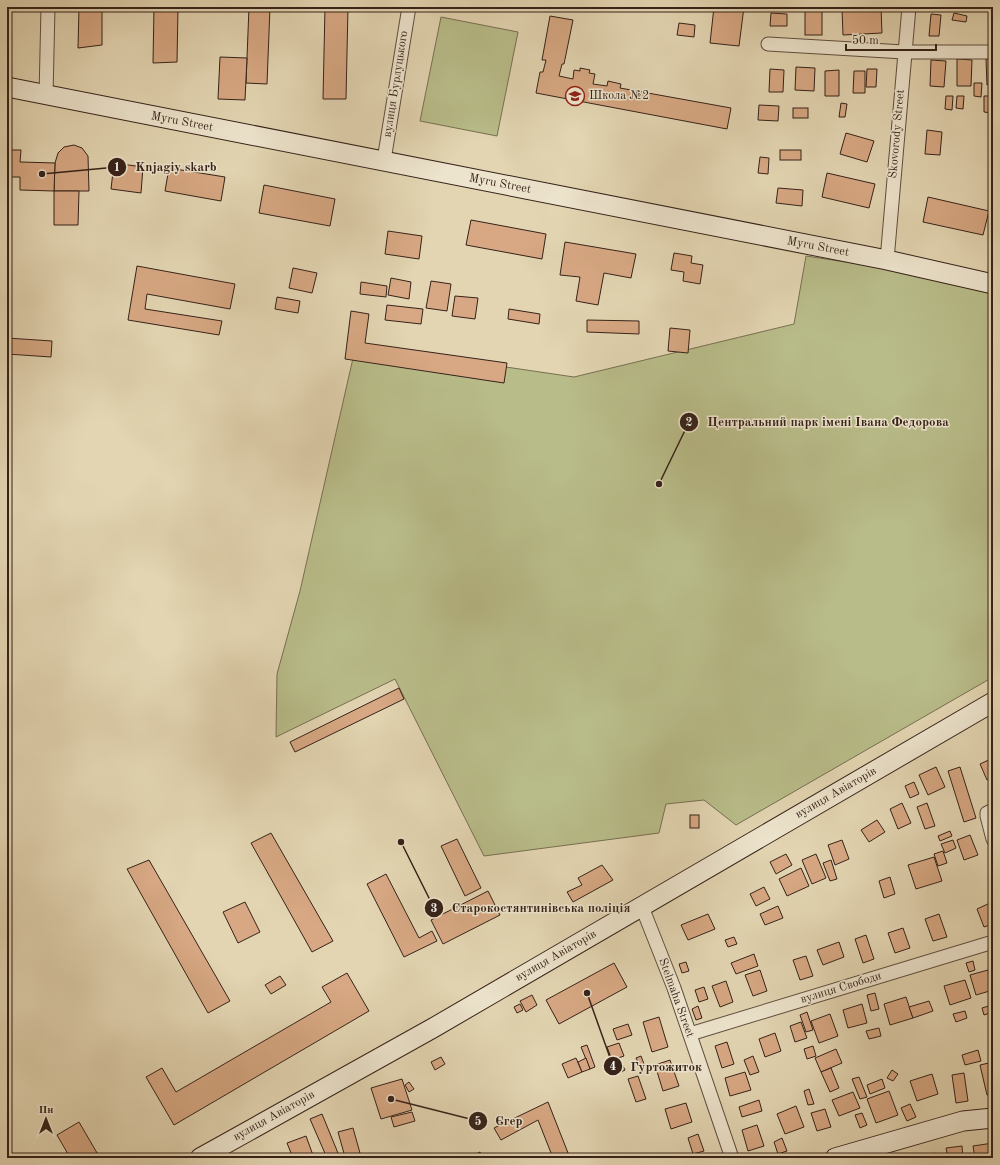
<svg xmlns="http://www.w3.org/2000/svg" width="1000" height="1165" font-family="'Old Standard TT',serif">
<style>
.green{fill:#b8bc89;stroke:#776f51}
.building{fill:#d7a883;stroke:#362219}
.lines{fill:none;stroke-linecap:round;stroke-linejoin:round}
.street-casing{stroke:#614f3f;stroke-width:15}
.secondary-casing{stroke:#362219;stroke-width:21}
.street{stroke:#ede4cd;stroke-width:13}
.secondary{stroke:#ede4cd;stroke-width:19}
.labels{text-anchor:middle;dominant-baseline:central;stroke-width:3;stroke-linejoin:round;paint-order:stroke}
.street-label{font-size:12px;fill:#362219;stroke:#ede4cd}
.poi-label{font-size:12px;fill:#362219;stroke:#ede4cd;text-anchor:start}
.leader{fill:none;stroke:#362219;stroke-width:1.5}
.callout-dot{fill:#362219;stroke:#ede4cd;stroke-width:1.5}
.mark-label{font-size:12px;text-anchor:middle;font-weight:bold;fill:#fff}
.callout-label{font-size:13px;text-anchor:middle;font-weight:bold;fill:#362219;stroke:#ede4cd;stroke-width:3;stroke-linejoin:round;paint-order:stroke}
</style>
<rect width="100%" height="100%" fill="#e3d5b2"/>
<filter id="stains"><feTurbulence type="fractalNoise" baseFrequency=".005" numOctaves="4"/><feColorMatrix values="0 0 0 0 .2 0 0 0 0 .09 0 0 0 0 .02 0 0 0 .5 -.17"/></filter>
<radialGradient id="worn" r=".72"><stop offset=".6" stop-color="#630" stop-opacity="0"/><stop offset="1" stop-color="#630" stop-opacity=".3"/></radialGradient>
<g class="green">
<path d="M441 17 518 32 497 136 420 121Z"/>
<path d="M806 256 906 271 993 293V677L736 825 704 800 666 804 659 833 484 856 395 679 276 737 277 674 300 591 356 345 574 377 794 324Z"/>
</g>
<g class="building">
<path d="M79 7H102V45L78 48Z"/>
<path d="M154 7H178L177 62 153 63Z"/>
<path d="M249 7H270L267 84 246 83Z"/>
<path d="M325 7H348L346 99H323Z"/>
<path d="M714 7H744L739 46 710 43Z"/>
<path d="M881 7 882 33 843 35 842 8Z"/>
<rect x="805" y="8" width="17" height="27"/>
<path d="M771 13 787 14V26H770Z"/>
<path d="M954 13 967 16 966 22 952 20Z"/>
<path d="M931 14 941 15 939 36H929Z"/>
<path d="M550 16 573 20 564 64H562L559 76 573 79 574 70 580 71V68L590 70 589 73 595 74 593 84 607 86 608 81 621 84 620 88 731 108 727 129 536 93 540 72H543L546 60H542Z"/>
<path d="M679 23 695 25 694 37 677 35Z"/>
<path d="M220 57 247 58 245 100 218 99Z"/>
<path d="M957 59 972 60 971 86H957Z"/>
<path d="M986 59H993V84L987 85Z"/>
<path d="M931 60 946 61 944 87 930 86Z"/>
<path d="M796 67 815 68 814 91 795 90Z"/>
<path d="M770 69 784 70 783 92H769Z"/>
<path d="M867 69H877L876 87H866Z"/>
<path d="M839 70V96H825V71Z"/>
<path d="M854 71H865V93H853Z"/>
<path d="M974 83H982L981 97 974 96Z"/>
<path d="M946 96H953L952 110 945 109Z"/>
<path d="M957 96H964L963 109 956 108Z"/>
<path d="M984 96H992V113L984 112Z"/>
<path d="M841 103 847 104 845 117H839Z"/>
<path d="M759 105 779 106 778 121 758 120Z"/>
<rect x="793" y="108" width="15" height="10"/>
<path d="M927 130 942 132 940 155 925 154Z"/>
<path d="M846 133 874 141 867 162 840 154Z"/>
<path d="M74 145 82 148 88 156 89 191H54L55 163 58 153 64 147Z"/>
<path d="M7 150H21L20 162 55 163 54 191 20 190V177H7Z"/>
<rect x="780" y="150" width="21" height="10"/>
<path d="M760 157 769 158 768 174 758 173Z"/>
<path d="M114 163 143 167 141 193 111 189Z"/>
<path d="M169 168 225 177 221 201 165 191Z"/>
<path d="M827 173 875 184 869 208 822 197Z"/>
<path d="M264 185 335 199 330 226 259 213Z"/>
<path d="M778 188 803 190 802 206 776 203Z"/>
<path d="M54 191H79L78 225H54Z"/>
<path d="M928 197 989 211 983 235 923 222Z"/>
<path d="M471 220 546 234 542 259 466 245Z"/>
<path d="M388 231 422 236 419 259 385 254Z"/>
<path d="M565 242 636 254 631 278 604 273 598 305 576 301 580 277 560 275Z"/>
<path d="M674 253 692 256 691 263 703 265 700 284 683 281 684 272 671 270Z"/>
<path d="M137 266 235 284 230 309 147 294 145 309 222 321 219 335 128 320Z"/>
<path d="M293 268 317 273 312 293 289 288Z"/>
<path d="M391 278 411 282 409 299 388 295Z"/>
<path d="M431 281 451 284 447 311 426 308Z"/>
<path d="M361 282 387 286 386 297 360 294Z"/>
<path d="M455 296 478 298 475 319 452 316Z"/>
<path d="M277 297 300 301 298 313 275 309Z"/>
<path d="M387 305 423 309 421 324 385 320Z"/>
<path d="M509 309 540 314 539 324 508 319Z"/>
<path d="M351 311 369 314 365 343 507 363 504 383 345 359Z"/>
<path d="M587 320 639 321V334L587 332Z"/>
<path d="M670 328 690 330 688 353 668 351Z"/>
<path d="M7 338 52 341 51 357 7 354Z"/>
<path d="M399 688 404 699 295 752 290 742Z"/>
<path d="M993 758V777L987 780 980 764Z"/>
<path d="M936 767 945 787 928 795 919 775Z"/>
<path d="M960 767 976 818 964 822 948 771Z"/>
<path d="M914 782 919 794 910 798 905 786Z"/>
<path d="M902 803 911 823 898 829 890 809Z"/>
<path d="M927 803 935 826 925 829 917 807Z"/>
<rect x="690" y="815" width="9" height="13"/>
<path d="M877 820 885 832 869 842 861 830Z"/>
<path d="M950 831 952 836 940 841 938 836Z"/>
<path d="M271 833 333 941 312 952 251 843Z"/>
<path d="M970 835 978 855 964 860 957 840Z"/>
<path d="M457 839 481 888 465 896 441 846Z"/>
<path d="M842 840 849 859 835 865 828 845Z"/>
<path d="M953 840 956 848 945 853 941 844Z"/>
<path d="M943 851 947 863 938 866 934 854Z"/>
<path d="M786 854 792 865 776 874 770 862Z"/>
<path d="M816 854 826 878 812 884 802 860Z"/>
<path d="M934 857 942 881 916 889 908 865Z"/>
<path d="M149 860 230 1001 208 1013 127 869Z"/>
<path d="M831 860 837 879 830 881 823 863Z"/>
<path d="M602 865 613 880 573 902 567 892 582 885 578 878Z"/>
<path d="M801 868 809 886 787 896 779 879Z"/>
<path d="M386 874 419 938 432 931 437 941 404 957 367 884Z"/>
<path d="M890 877 895 894 884 898 879 881Z"/>
<path d="M764 887 770 899 756 906 750 894Z"/>
<path d="M488 891 500 915 443 944 431 920Z"/>
<path d="M245 902 260 932 238 943 223 912Z"/>
<path d="M990 903 993 910V924L984 927 977 909Z"/>
<path d="M778 906 783 918 765 925 760 914Z"/>
<path d="M708 914 715 929 688 940 681 925Z"/>
<path d="M939 914 947 937 933 941 925 919Z"/>
<path d="M903 928 910 948 895 953 888 933Z"/>
<path d="M866 935 874 959 863 963 855 939Z"/>
<path d="M734 937 737 944 728 947 725 940Z"/>
<path d="M839 942 844 957 823 965 817 950Z"/>
<path d="M754 954 758 966 736 974 731 963Z"/>
<path d="M806 956 813 976 800 980 793 960Z"/>
<path d="M973 961 975 970 969 972 966 963Z"/>
<path d="M686 962 689 971 682 973 679 964Z"/>
<path d="M614 963 627 987 559 1024 546 1000Z"/>
<path d="M760 970 767 991 753 996 745 975Z"/>
<path d="M988 970 993 990 976 995 970 975Z"/>
<path d="M347 973 369 1011 174 1125 146 1077 162 1068 176 1092 331 1002 322 987Z"/>
<path d="M280 976 286 985 271 994 265 985Z"/>
<path d="M965 980 971 998 950 1005 944 986Z"/>
<path d="M726 981 733 1002 720 1007 712 986Z"/>
<path d="M704 987 708 999 699 1002 695 990Z"/>
<path d="M875 993 879 1009 871 1011 867 995Z"/>
<path d="M532 995 537 1005 526 1012 520 1001Z"/>
<path d="M906 997 913 1018 890 1025 884 1004Z"/>
<path d="M929 1001 933 1011 913 1018 909 1007Z"/>
<path d="M520 1004 523 1010 517 1013 514 1007Z"/>
<path d="M862 1004 867 1023 848 1028 843 1010Z"/>
<path d="M992 1005 993 1012 984 1015 982 1008Z"/>
<path d="M698 1006 702 1018 696 1020 692 1009Z"/>
<path d="M965 1011 967 1018 956 1022 953 1014Z"/>
<path d="M807 1012 813 1030 806 1032 800 1015Z"/>
<path d="M830 1014 838 1036 819 1043 811 1021Z"/>
<path d="M659 1017 668 1047 652 1052 643 1022Z"/>
<path d="M801 1022 807 1038 795 1042 790 1026Z"/>
<path d="M628 1024 632 1035 617 1040 613 1029Z"/>
<path d="M879 1028 881 1036 869 1039 866 1031Z"/>
<path d="M775 1033 781 1051 765 1057 759 1039Z"/>
<path d="M727 1042 734 1064 722 1068 715 1046Z"/>
<path d="M619 1043 624 1056 612 1060 607 1047Z"/>
<path d="M587 1045 595 1067 590 1069 581 1047Z"/>
<path d="M813 1046 816 1056 807 1059 804 1049Z"/>
<path d="M836 1049 842 1063 821 1072 815 1058Z"/>
<path d="M978 1050 981 1061 965 1065 962 1055Z"/>
<path d="M641 1056 644 1064 640 1066 636 1058Z"/>
<path d="M753 1056 759 1072 750 1075 744 1060Z"/>
<path d="M441 1057 445 1064 435 1070 431 1062Z"/>
<path d="M576 1058 582 1072 568 1078 562 1064Z"/>
<path d="M586 1058 590 1069 582 1072 578 1062Z"/>
<path d="M670 1060 679 1086 663 1091 655 1065Z"/>
<path d="M621 1062 625 1070 621 1072 617 1064Z"/>
<path d="M993 1062V1094L987 1095 980 1065Z"/>
<path d="M831 1068 839 1088 830 1092 821 1072Z"/>
<path d="M892 1070 898 1074 893 1081 887 1078Z"/>
<path d="M745 1072 751 1090 730 1096 725 1078Z"/>
<path d="M964 1073 968 1101 956 1103 952 1075Z"/>
<path d="M932 1074 938 1094 917 1101 910 1081Z"/>
<path d="M638 1076 646 1099 636 1102 628 1079Z"/>
<path d="M859 1077 867 1097 860 1099 852 1079Z"/>
<path d="M402 1079 412 1110 381 1119 371 1088Z"/>
<path d="M882 1079 885 1088 870 1094 867 1085Z"/>
<path d="M409 1082 414 1089 409 1092 405 1085Z"/>
<path d="M809 1089 814 1104 808 1105 804 1091Z"/>
<path d="M889 1091 898 1115 876 1123 867 1099Z"/>
<path d="M853 1092 860 1108 839 1116 832 1100Z"/>
<path d="M759 1100 762 1111 742 1117 739 1107Z"/>
<path d="M548 1102 570 1158H553L538 1120 501 1140 494 1128Z"/>
<path d="M686 1103 692 1122 671 1129 665 1109Z"/>
<path d="M910 1104 916 1117 907 1121 901 1108Z"/>
<path d="M796 1106 804 1127 785 1134 777 1114Z"/>
<path d="M825 1109 831 1127 817 1131 811 1113Z"/>
<path d="M412 1112 415 1121 394 1127 391 1117Z"/>
<path d="M862 1113 867 1125 860 1128 855 1115Z"/>
<path d="M322 1114 340 1158H327L310 1119Z"/>
<path d="M79 1122 100 1158H61L68 1154 57 1135Z"/>
<path d="M757 1125 764 1146 748 1151 742 1130Z"/>
<path d="M353 1128 360 1153 345 1157 338 1132Z"/>
<path d="M698 1134 704 1151 693 1154 688 1138Z"/>
<path d="M306 1136 314 1158H293L287 1143Z"/>
<path d="M782 1138 787 1151 778 1154 774 1142Z"/>
<path d="M993 1143V1156L975 1158 973 1146Z"/>
<path d="M962 1146 963 1158H948L946 1148Z"/>
<path d="M480 1152 483 1158H468Z"/>
<path d="M935 1153 936 1158H924V1157Z"/>
</g>
<g class="lines">
<defs>
<g id="street">
<path d="M768 44 904 52H993"/>
<path d="M46 96 48 7"/>
<path d="M384 160 409 7"/>
<path d="M887 260 909 7"/>
<path d="M993 810 987 813V816L993 839"/>
<path d="M642 907 674 988 732 1158"/>
<path d="M690 1034 993 942"/>
</g>
<g id="secondary">
<path d="M7 87 887 260 993 284"/>
<path d="M200 1158 433 1028 993 702"/>
<path d="M835 1158 963 1121 993 1118"/>
</g>
</defs>
<use href="#street" class="street-casing"/>
<use href="#secondary" class="secondary-casing"/>
<use href="#street" class="street"/>
<use href="#secondary" class="secondary"/>
</g>
<defs>
<symbol id="school-ring" viewBox="-11 -11 22 22"><circle r="9.5" fill="#ede4cd" stroke="#8f2418" stroke-width="1.5"/><path d="M0-5L7-2L0 1L-7-2ZM-4 1L0 2.5L4 1V4Q0 6-4 4Z" fill="#8f2418"/></symbol>
</defs>
<g fill-rule="evenodd">
<use href="#school-ring" x="564" y="85" width="22" height="22"/>
</g>
<g class="labels">
<g class="street-label">
<text transform="translate(396 84) rotate(-81)">вулиця Бурлуцького</text>
<text transform="translate(182 122) rotate(11)">Myru Street</text>
<text transform="translate(897 134) rotate(-85)">Skovorody Street</text>
<text transform="translate(500 184) rotate(11)">Myru Street</text>
<text transform="translate(818 247) rotate(11)">Myru Street</text>
<text transform="translate(836 793) rotate(-30)">вулиця Авіаторів</text>
<text transform="translate(556 956) rotate(-30)">вулиця Авіаторів</text>
<text transform="translate(841 988) rotate(-17)">вулиця Свободи</text>
<text transform="translate(676 998) rotate(70)">Stelmaha Street</text>
<text transform="translate(274 1116) rotate(-29)">вулиця Авіаторів</text>
</g>
<g class="poi-label">
<text x="589" y="96">Школа №2</text>
</g>
</g>
<path class="leader" d="M42 174L117 167M659 484L689 422M401 842L434 908M587 993L613 1066M391 1099L478 1121"/>
<g class="callout-dot">
<circle cx="42" cy="174" r="4"/>
<circle cx="659" cy="484" r="4"/>
<circle cx="401" cy="842" r="4"/>
<circle cx="587" cy="993" r="4"/>
<circle cx="391" cy="1099" r="4"/>
<circle cx="117" cy="167" r="10"/>
<circle cx="689" cy="422" r="10"/>
<circle cx="434" cy="908" r="10"/>
<circle cx="613" cy="1066" r="10"/>
<circle cx="478" cy="1121" r="10"/>
</g>
<g class="mark-label">
<text x="117" y="171">1</text>
<text x="689" y="426">2</text>
<text x="434" y="912">3</text>
<text x="613" y="1070">4</text>
<text x="478" y="1125">5</text>
</g>
<g class="callout-label">
<text x="176" y="171">Knjagiy skarb</text>
<text x="828" y="426">Центральний парк імені Івана Федорова</text>
<text x="541" y="912">Старокостянтинівська поліція</text>
<text x="666" y="1071">Гуртожиток</text>
<text x="509" y="1125">Єгер</text>
</g>
<rect width="1000" height="1165" fill="none" stroke="#e3d5b2" stroke-width="24"/>
<rect x="8" y="8" width="984" height="1149" fill="none" stroke="#362219" stroke-width="2"/>
<rect x="12" y="12" width="976" height="1141" fill="none" stroke="#362219"/>
<g transform="translate(46 1119)" stroke="#ede4cd" stroke-width="3" paint-order="stroke">
<path d="M0-3L7 15L0 10L-7 15Z" fill="#362219"/>
<text y="-6" font-size="11" font-weight="bold" text-anchor="middle" fill="#362219">Пн</text>
</g>
<path d="M846 44v6h90v-6" fill="none" stroke="#362219" stroke-width="2"/>
<text x="852" y="44" font-size="12" fill="#362219" stroke="#ede4cd" stroke-width="3" paint-order="stroke">50 m</text>
<rect width="100%" height="100%" filter="url(#stains)"/>
<rect width="100%" height="100%" fill="url(#worn)"/>
</svg>
